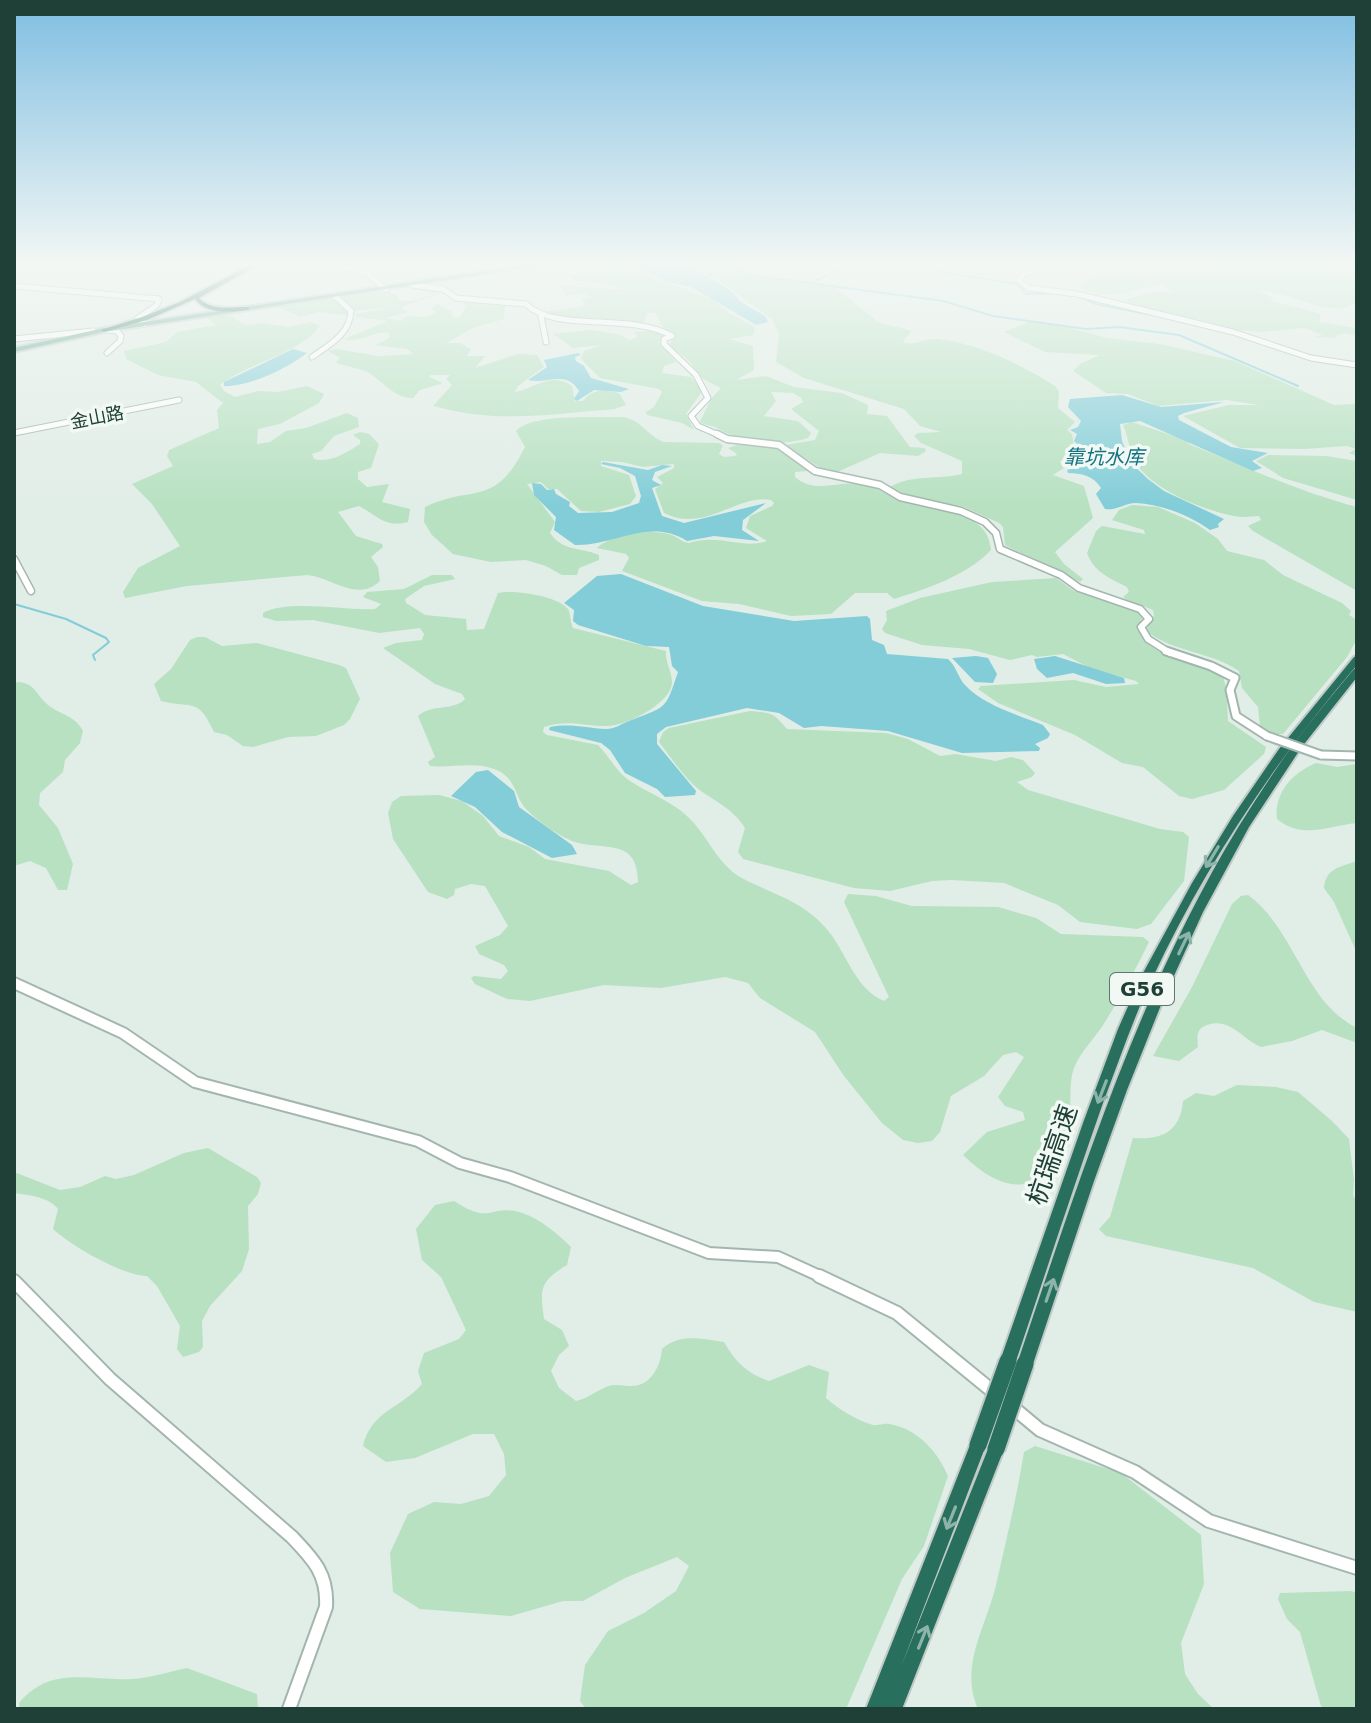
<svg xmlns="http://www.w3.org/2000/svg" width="1371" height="1723" font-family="'DejaVu Sans','Noto Sans SC',sans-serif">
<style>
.green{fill:#b7e1c1}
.water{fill:#82cdd8}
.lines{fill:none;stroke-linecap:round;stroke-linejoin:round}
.stream{stroke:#82cdd8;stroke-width:2}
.minor-far4-casing{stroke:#a3b6ae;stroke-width:7}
.minor-far3-casing{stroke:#a3b6ae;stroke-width:9}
.minor-far2-casing{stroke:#a3b6ae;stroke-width:11}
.minor-far1-casing{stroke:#a3b6ae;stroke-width:14}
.minor-casing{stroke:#a3b6ae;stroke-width:16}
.major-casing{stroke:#c0cac7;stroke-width:4}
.highway-casing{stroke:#c0cac7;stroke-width:4}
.minor-far4{stroke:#fff;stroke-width:5}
.minor-far3{stroke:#fff;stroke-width:6}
.minor-far2{stroke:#fff;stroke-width:7}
.minor-far1{stroke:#fff;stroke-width:10}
.minor{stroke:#fff;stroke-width:12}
.major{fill:#60a793;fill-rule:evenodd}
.highway{fill:#286f5e;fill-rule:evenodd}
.minor-bridge-casing{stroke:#a3b6ae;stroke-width:11;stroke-linecap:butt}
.highway-bridge-casing{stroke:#c0cac7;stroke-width:21;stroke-linecap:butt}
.minor-bridge{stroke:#fff;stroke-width:7}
.highway-bridge{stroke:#286f5e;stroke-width:17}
.oneway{stroke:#8db4aa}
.labels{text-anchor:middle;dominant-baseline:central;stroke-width:7;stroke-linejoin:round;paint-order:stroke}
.far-street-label{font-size:18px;fill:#1f4036;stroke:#f2f9f5}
.far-water-label{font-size:20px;font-style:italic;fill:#137282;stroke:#f2f9f5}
.shield{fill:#f2f9f5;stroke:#5e786f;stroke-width:2}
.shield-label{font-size:20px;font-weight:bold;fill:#1f4036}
.near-street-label{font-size:26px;fill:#1f4036;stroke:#f2f9f5}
</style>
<rect width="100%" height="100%" fill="#e1ede7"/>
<g class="green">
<path d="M605 265H631L639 272 713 300 729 313 755 327 754 335 729 339 753 346 754 370 736 380 766 376 794 387 842 393 868 405 867 414 887 416 910 447 925 448 926 451 918 456 880 453 835 473 825 471 785 445 815 440 819 431 791 409 803 402 801 398 793 393 771 392 776 401 764 416 798 421 811 433 808 438C778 447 742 444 717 428 712 425 705 426 700 422L711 399 721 388 703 379 688 360 669 345 675 335 662 327 656 313H647L643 324 551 317 543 312 581 307 585 305 582 299 593 297 581 293 566 296 561 288 563 286 626 290 606 283 571 280 573 276 607 272Z"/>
<path d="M690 265H722L750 276 835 287 878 322 912 331 903 341 905 343C916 345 925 338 936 339 979 343 1019 364 1055 386L1059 391 1058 408 1075 422 1067 430 1072 434 1074 446 1060 462 1064 468 1053 475 1084 486 1093 518 1055 552 1064 564 1083 579 1080 582 1005 545 1003 527 999 523 962 506 912 498 890 487C912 474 938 480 962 474V461L921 443 914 436 918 433 941 432 920 426 904 409 804 378 776 362 779 334 772 319 722 283Z"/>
<path d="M1213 265H1325L1352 277 1355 276 1343 265H1357V301C1335 323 1287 290 1260 291L1272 298V301L1318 313 1321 315 1319 322 1357 328V336L1344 333 1335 336 1337 338 1313 337 1323 335 1304 328 1263 332 1236 330 1197 319 1159 313 1124 300 1152 292H1173L1162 284C1139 287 1102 305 1081 286 1106 257 1194 288 1213 265Z"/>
<path d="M412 288 439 289 444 292 404 306 402 309 408 312 387 318 400 321 409 315C418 317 428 319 436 312L431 309 438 304 451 311 453 317 459 318 467 306 462 303 471 300 505 306 504 319 473 328 446 343H460L471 349 467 356H485L475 368 518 354 537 355 544 367 518 386 515 392C536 388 551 371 572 386L575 401H583C593 388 604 390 619 393L626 405 615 409C549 414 499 424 433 406L452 385 446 379 450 375H430L429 377 443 383 420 390 413 398C392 398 382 379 365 371 357 368 347 366 339 364L336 362 340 358 328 351 337 349 378 356 413 354 407 349 375 345 389 338V333C372 330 362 344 344 339L388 321 356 317V314L393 307 354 311 341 298 389 291 399 297 398 300 412 301 435 294Z"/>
<path d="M332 298 348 310 350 316 320 312 300 317 279 307Z"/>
<path d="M222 315 233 317 245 325 261 323 288 327 312 322 320 326C298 355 249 362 220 385L224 391 235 397 258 391 278 392 307 386 324 394 319 403 280 424 258 429 257 444 270 442 286 431 306 428 347 413 358 418 359 427 334 436 321 451 312 454 314 459C331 463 346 453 360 444V440L353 435 360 432 369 434 379 444 371 468 358 472V479L367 487 389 484 382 502 410 509 408 522C385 528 378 516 359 506L338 512 356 536 382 544 383 547 371 557 378 567 380 581C357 603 332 577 307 575L187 586 125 598 123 592 138 568 180 546 152 504 132 484 173 466 167 456 169 450 219 428 217 410 223 403 196 382 158 375 126 359 124 351 166 342 177 332 216 325 207 318Z"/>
<path d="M1028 322 1058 325 1107 338 1160 344 1235 361 1334 405 1357 404V456L1349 453 1356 449 1347 446 1303 449 1240 448 1183 416 1229 405H1258L1227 400 1158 406 1128 394 1106 393 1073 371 1080 364 1100 355 1045 352 1004 332Z"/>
<path d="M590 330 618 334 629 340 638 337 634 332 652 331 666 335 659 342 676 362 664 366 662 373 691 377 703 390 686 414 694 430 682 423 647 415 646 412 654 407 662 392 659 389 600 378 581 359 584 351 601 345 573 348 553 334Z"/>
<path d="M623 417C642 420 647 436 664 442L720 443 723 446 719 454 724 457 735 456 737 454 728 448C761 436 781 449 806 467L807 471 795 472V477C816 495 838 480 861 484 876 486 887 495 901 500 932 511 988 508 991 550 968 575 926 589 894 599L887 593H855L831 614 791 616 739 604 702 601 622 571 629 558 626 554 597 548C612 534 652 528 672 535 679 538 681 542 689 543 718 533 744 550 767 541L746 528 750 516 772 506 774 503 771 500C738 493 705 534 664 513L655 489 663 483 657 477 674 468V464L643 467 622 462 601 461V466L629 475 636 496 630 504 599 512 581 511 557 489H548L541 482 527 484 555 522 550 533C563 552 581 547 599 555V560L579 568 577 575H562L546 566 526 560 491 562 453 554 432 535 424 522 425 507C473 484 494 509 525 447L516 431C532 413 599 418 623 417Z"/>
<path d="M1132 422 1183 439 1191 445C1247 467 1299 492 1357 507V591L1253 531 1248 526 1261 520 1259 516C1251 516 1243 518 1234 516 1203 510 1156 491 1137 465 1131 457 1128 436 1123 425Z"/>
<path d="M1268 455 1327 456 1357 461V500L1283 478 1256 461Z"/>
<path d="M1132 505 1158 507 1195 523 1218 539 1227 551 1264 560 1283 575 1342 603 1351 611 1349 615 1357 620V639L1347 657 1283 734H1271L1260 727 1258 707 1242 688 1239 671C1212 652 1177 653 1149 633L1147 628 1154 616 1153 610 1127 600 1123 597 1129 592 1127 587C1109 578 1094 572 1087 553L1096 531 1102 526 1145 534 1144 530 1112 520 1119 510Z"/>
<path d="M432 575H452L455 579 424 586 405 599 406 603 425 615 466 619 467 630 484 629 498 593C512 589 559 596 568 609 571 615 570 622 573 628L666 651C665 665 675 675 671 688 664 706 626 726 607 726 585 726 567 719 544 727L543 732 547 735 598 745C608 755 615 769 626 778 647 794 673 800 692 821 708 838 719 865 740 877 769 893 801 900 824 926 846 949 853 988 884 1001L889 997 844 902 848 894 876 896 912 906 998 907 1036 918 1061 934 1143 937 1149 942C1136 969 1121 996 1105 1022 1096 1037 1080 1052 1074 1068 1068 1084 1072 1105 1069 1122 1054 1190 1014 1205 963 1155L987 1132 1025 1120 1023 1112 1005 1106 998 1097 1024 1057 1016 1052 1003 1055 984 1076 951 1096 940 1132 932 1141 918 1143 903 1140 882 1123 844 1076 815 1032 760 998 748 983 725 977 661 988 604 985 530 1001 507 999 475 984 471 978 474 976 501 979 508 971 504 965 479 954 475 946 500 935 508 926 485 886 471 884 455 889 454 895 447 899 428 892 393 839 388 813 392 802 401 796 439 795 462 801 483 816 499 836 529 847 545 859 609 871 631 885 638 882C638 834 599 853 570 840 556 834 536 820 525 808 514 795 516 775 491 768 473 762 449 768 430 766L428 762 435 757 418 716C433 703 452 712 465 699L462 694 435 684 383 648 396 643 422 640 424 634 420 628 379 633 313 620 276 621 263 617V613C289 599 346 611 375 609L381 604 363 597 367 592 404 589Z"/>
<path d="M1056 578 1074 591 1136 610 1142 618 1138 626C1146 662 1196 656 1222 673L1226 687 1228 721 1266 747 1264 754 1224 790 1192 799 1179 796 1143 767 1122 763 1075 735 998 703 978 689 981 686 1074 680 1106 687 1139 684 1136 681 1090 668 1063 654 1037 657 1032 655 1010 660 969 649 922 645 885 633 882 629 887 620 886 611 920 598 992 582Z"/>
<path d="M197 637H205L222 646 257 643 339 665 346 668 360 699 350 719 344 725 316 736 288 737 253 747 243 746 227 735 214 732C198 697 194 709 161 701L154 684 171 669 190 640Z"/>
<path d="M19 682C36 684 36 695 48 705 60 715 75 715 83 731L80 743 65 760 63 772 40 793 39 805 58 828 73 864 67 890H58L46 868 30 861 14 866V683Z"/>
<path d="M750 711C772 713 773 712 787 729L886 733 908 739 940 756 955 754 996 761 1011 757 1023 760 1035 773 1032 777 1017 782 1028 790 1160 829 1183 832 1189 837 1184 881 1151 924 1137 929 1080 922 1058 905 1004 883 952 880 932 881 890 891 854 888 743 859 738 852 745 828C733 809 718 803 701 791 686 780 671 758 659 742L663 732 669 728Z"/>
<path d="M1316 763 1337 767 1357 764V823C1327 826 1303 840 1277 819 1274 793 1292 773 1316 763Z"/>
<path d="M1357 861V953L1334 902 1324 888C1326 868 1340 867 1357 861Z"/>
<path d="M1248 895C1295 929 1304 1002 1357 1028V1043L1322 1030 1292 1041 1261 1047C1242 1039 1230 1017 1207 1025 1196 1029 1197 1036 1198 1047L1179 1061 1153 1056 1192 987 1232 904 1241 896Z"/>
<path d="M1237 1085 1276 1087 1298 1092 1332 1121 1349 1139 1354 1180 1353 1196 1357 1200V1312L1314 1302 1253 1268 1106 1236 1099 1229 1110 1217 1133 1138C1162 1140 1180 1132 1183 1101L1196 1093 1214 1096Z"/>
<path d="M208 1148 257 1177 261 1183 258 1194 248 1206 249 1249 242 1271 210 1306 202 1321 203 1347 199 1352 183 1357 177 1349 180 1326 157 1286 147 1276C124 1276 71 1246 53 1229L58 1209C49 1197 29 1195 14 1193V1172L60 1190 80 1187 105 1176 116 1179 134 1175 184 1153Z"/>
<path d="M454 1201C492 1226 488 1204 519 1212 538 1217 558 1234 571 1247L567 1265C539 1282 540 1289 544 1319L562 1330 569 1346 559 1355 551 1371 559 1388 576 1401C589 1398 594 1392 606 1387 614 1383 623 1386 632 1386 651 1386 661 1365 662 1349 680 1333 701 1339 724 1342 735 1362 748 1374 769 1381L809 1365 829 1372 826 1398C838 1409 855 1419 870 1424 877 1427 882 1423 889 1424 917 1428 938 1452 948 1476L924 1546 902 1579 846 1709H586L580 1701 585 1665 608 1631 644 1613 676 1591 689 1566 677 1557 625 1578 583 1601H563L511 1616 420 1609 393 1592 390 1553 408 1514 434 1502 461 1504 489 1496 506 1475 504 1454 494 1434H473L415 1458 386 1462 363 1446C371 1411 400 1409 422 1384L418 1371 424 1353 459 1339 466 1330 441 1277 422 1260 416 1229 435 1205Z"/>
<path d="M1035 1446 1121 1473 1201 1535 1204 1584 1181 1643 1185 1674 1198 1694 1214 1709H978C959 1666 986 1627 996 1585 1006 1541 1017 1496 1024 1452Z"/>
<path d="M1351 1591 1357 1593V1709H1327L1321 1706 1300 1632 1287 1619 1278 1599 1280 1593Z"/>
<path d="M187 1668 257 1694 258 1709H20L19 1703C51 1665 88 1681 131 1679 149 1678 169 1672 187 1668Z"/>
</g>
<g class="water">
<path d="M633 265H688L730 290 741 302 765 316 768 322 756 325 691 287 668 282Z"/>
<path d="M293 349 307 353C288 368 249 387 224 386V382Z"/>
<path d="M578 353 581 355 575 357 576 361 584 366 591 378 629 389 621 392 594 390 577 401 574 399 579 391C566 369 546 385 528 380L547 367 544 360Z"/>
<path d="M1122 395 1161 407 1224 402 1184 413 1178 416 1179 420 1231 447 1268 453 1252 461 1262 468 1253 471 1140 421 1120 424 1122 441 1132 464 1148 479 1164 491 1224 519 1218 524 1219 527 1210 530C1191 516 1161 504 1136 503 1124 503 1117 511 1105 509L1096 494 1101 488C1094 476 1081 473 1068 473L1067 470 1074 468V454L1080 447 1074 441 1077 434 1070 430 1078 427 1081 421 1068 407 1070 399Z"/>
<path d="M603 462 648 470 662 465 672 466 655 472 652 480 661 485 652 488 662 516 684 523 766 503 743 520 742 530 759 541 714 536 687 541C650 517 614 546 575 545L554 530 556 517 534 495 532 483 541 484 547 490 554 489 556 494 570 502 569 506 578 513 612 512 639 503 641 496 635 476 620 468 601 464Z"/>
<path d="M621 574 703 606 794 621 867 616 870 619 872 640 884 645 887 654 948 659C957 667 958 678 965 685 983 705 1018 715 1043 725L1050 734 1048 738 1035 744 1040 748 1039 751 962 753 888 731 821 726 804 728 779 713 747 708 666 727 657 734V744L696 791 695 795 665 797 657 789 625 773 610 750 601 743 549 730 550 727C570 723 586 728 606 729 615 729 621 724 629 721 667 706 665 711 678 672L672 666 669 647 646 646 578 625 573 621 574 610 564 603 597 576Z"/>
<path d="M976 656 988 658 997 674 993 683 975 682 952 658Z"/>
<path d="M1055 656 1124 678 1125 683 1106 684 1073 673 1047 678 1037 669 1034 659Z"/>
<path d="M488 770 514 791 519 807 572 845 577 854 552 858 502 832 475 807 451 796 476 772Z"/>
</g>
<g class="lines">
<g class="stream">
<path d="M729 265 750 275 943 301 993 316 1086 329 1119 327 1179 335 1298 386"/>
<path d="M929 265 939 272 1018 284 1026 294 1054 293"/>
<path d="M815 281 850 265"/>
<path d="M1083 298 1096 304 1162 317"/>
<path d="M14 604 66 619 106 638 109 642 93 655 95 660"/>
</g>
<defs>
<g id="minor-far4">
<path d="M340 265 367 274 386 289"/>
<path d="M1048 265 1023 275 1019 281 1029 288 1077 294 1233 332 1311 358 1357 365"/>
<path d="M571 273 581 269V265"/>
<path d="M412 285 443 289 456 298 526 304C555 333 630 312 672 336L664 339V344L696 375 708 398 691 416 698 426 721 436"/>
<path d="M14 286 159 299 157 305 138 318 145 324"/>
<path d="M541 316 546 342"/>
<path d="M106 330 117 331 121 336 120 341 107 353"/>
<path d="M14 339 93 331"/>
<path d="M312 357C329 345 350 334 351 311L335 296"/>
<path d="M14 433 179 400"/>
</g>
<g id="minor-far3">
<path d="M717 434 727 439 779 445 815 471 880 485 900 497 961 511 985 522 996 533 1000 549 1061 575 1079 588 1140 609 1149 619 1141 627 1148 639 1170 653"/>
<path d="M14 559 31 591"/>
</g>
<g id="minor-far2">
<path d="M1166 651 1211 666 1235 678 1230 690 1236 716 1267 736"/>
<path d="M1321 755 1357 756"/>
</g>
<path id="minor-far1" d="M14 983 123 1033 195 1082 418 1141 460 1163 510 1177 709 1253 778 1257 824 1278"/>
<g id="minor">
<path d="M819 1276 897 1313 996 1394"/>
<path d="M14 1281 110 1379 292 1537C313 1559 328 1574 326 1607L289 1709"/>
<path d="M1010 1405 1040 1430 1135 1472 1209 1521 1357 1568"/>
</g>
<path id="major" d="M527 265H542L104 332 14 352V348L104 328Z"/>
<g id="highway">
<path d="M250 265H258L199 298C211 311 230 307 247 307L249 308V310C231 312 207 315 195 299L147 320 104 332 101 330 142 317 180 302Z"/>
<path d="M1357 656V665C1276 760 1205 865 1152 979 1133 1019 1119 1061 1103 1103 1073 1188 1045 1275 1016 1361L1013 1366 1008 1368 1003 1366 1000 1361 1083 1123 1118 1029 1142 975 1192 883 1233 816 1279 749 1354 657Z"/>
<path d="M1357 668V677L1301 748 1249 827 1203 912 1163 1000 1127 1090 1094 1181 1033 1364 1030 1369 1025 1371 1020 1369 1017 1364C1078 1184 1139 989 1239 826 1256 799 1274 771 1293 745 1312 719 1333 694 1354 669Z"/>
<path d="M978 1437 984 1440 986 1445 901 1667 990 1444 996 1441 1002 1444 1004 1449 902 1709H866L970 1445 972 1440Z"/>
</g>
</defs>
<use href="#minor-far4" class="minor-far4-casing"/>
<use href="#minor-far3" class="minor-far3-casing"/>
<use href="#minor-far2" class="minor-far2-casing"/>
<use href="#minor-far1" class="minor-far1-casing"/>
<use href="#minor" class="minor-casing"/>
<use href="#major" class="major-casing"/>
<use href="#highway" class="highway-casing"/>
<use href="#minor-far4" class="minor-far4"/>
<use href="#minor-far3" class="minor-far3"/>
<use href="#minor-far2" class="minor-far2"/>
<use href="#minor-far1" class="minor-far1"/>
<use href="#minor" class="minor"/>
<use href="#major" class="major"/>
<use href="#highway" class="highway"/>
<defs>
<path id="minor-bridge" d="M1267 736 1321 755"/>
<g id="highway-bridge">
<path d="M978 1445 1008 1361"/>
<path d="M996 1449 1025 1364"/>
</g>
</defs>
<use href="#minor-bridge" class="minor-bridge-casing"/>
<use href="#highway-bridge" class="highway-bridge-casing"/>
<use href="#minor-bridge" class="minor-bridge"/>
<use href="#highway-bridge" class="highway-bridge"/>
</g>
<defs><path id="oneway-shaft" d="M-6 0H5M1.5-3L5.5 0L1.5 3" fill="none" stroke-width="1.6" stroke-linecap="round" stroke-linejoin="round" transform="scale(2)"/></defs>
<g class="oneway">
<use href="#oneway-shaft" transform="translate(1212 857) rotate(121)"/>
<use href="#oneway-shaft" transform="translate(1184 943) rotate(-64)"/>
<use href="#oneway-shaft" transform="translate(1102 1092) rotate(111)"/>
<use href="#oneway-shaft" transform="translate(1050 1290) rotate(-71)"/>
<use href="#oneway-shaft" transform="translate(951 1518) rotate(112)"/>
<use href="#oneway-shaft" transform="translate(923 1637) rotate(-68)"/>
</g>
<linearGradient id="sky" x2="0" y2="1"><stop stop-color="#7fbee2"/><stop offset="0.52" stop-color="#f2f7f4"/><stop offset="1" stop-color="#f2f7f4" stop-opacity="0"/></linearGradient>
<rect width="1371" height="507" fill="url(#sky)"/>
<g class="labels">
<g class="far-street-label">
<text transform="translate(97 417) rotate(-11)">金山路</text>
</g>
<g class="far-water-label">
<text x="1104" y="457">靠坑水库</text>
</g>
<rect class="shield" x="1110" y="973" width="64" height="32" rx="6"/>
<g class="shield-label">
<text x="1142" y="989">G56</text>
</g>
<g class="near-street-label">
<text transform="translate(1052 1155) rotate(-71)">杭瑞高速</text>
</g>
</g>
<rect width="1371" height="1723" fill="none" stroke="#1f4036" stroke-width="32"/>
</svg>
